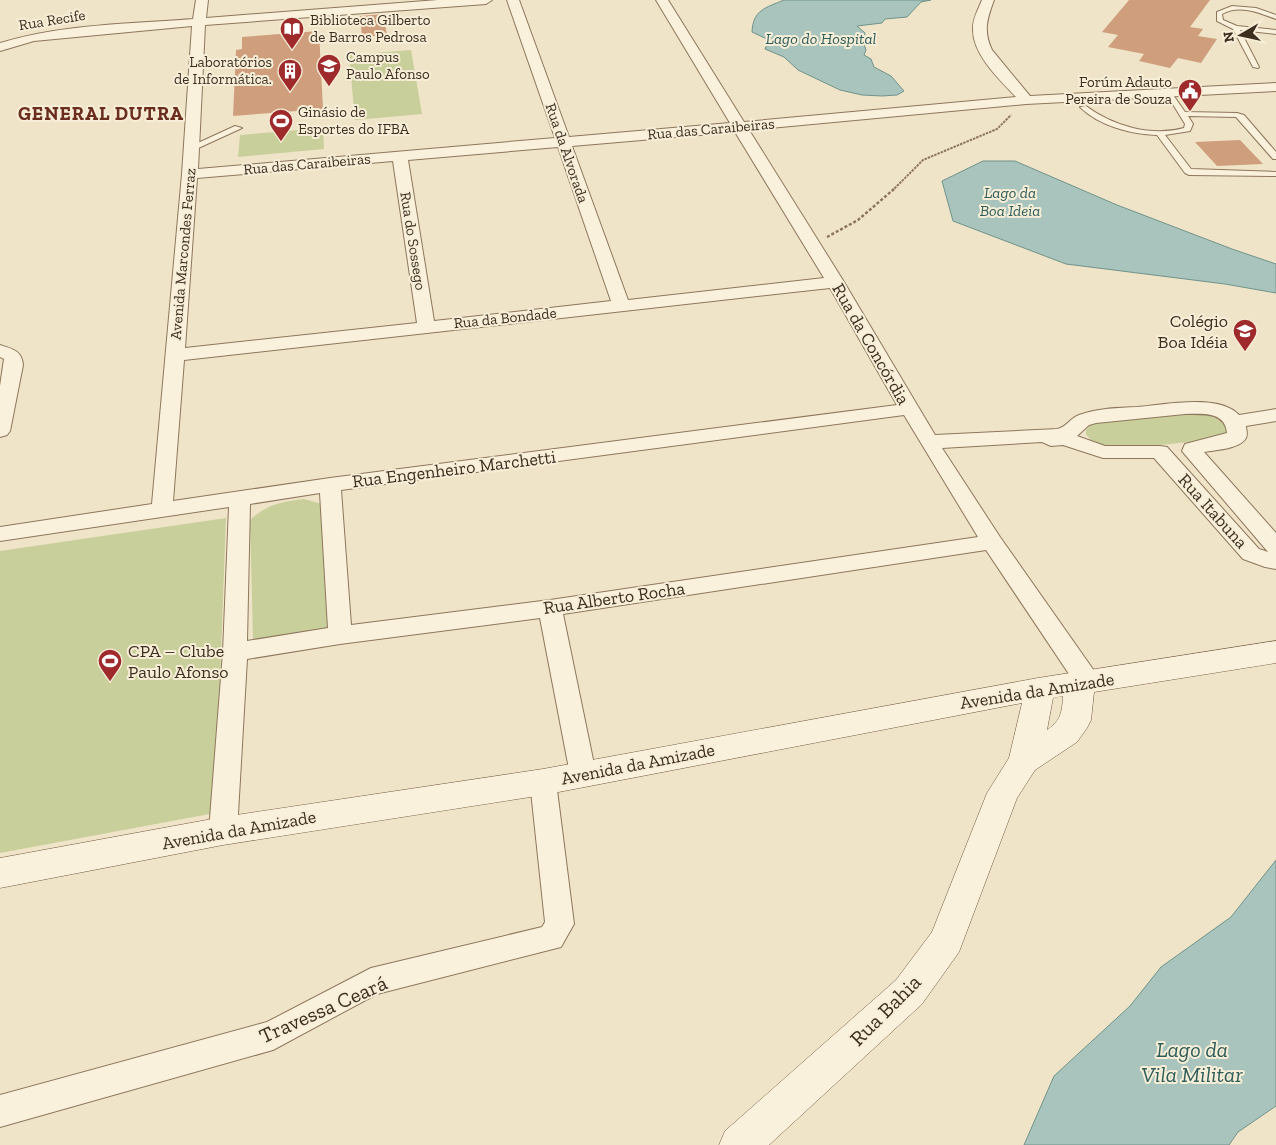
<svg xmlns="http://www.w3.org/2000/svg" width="1276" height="1145" font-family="'Zilla Slab',serif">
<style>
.green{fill:#c9cf9b}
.water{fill:#a9c4bc;stroke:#6f938a}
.building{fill:#cf9f7d}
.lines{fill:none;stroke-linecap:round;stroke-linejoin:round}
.lane-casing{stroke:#8d765c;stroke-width:2}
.street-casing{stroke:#8d765c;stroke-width:2}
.secondary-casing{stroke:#6f573f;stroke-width:1}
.path-far1{stroke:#8d765c;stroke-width:2;stroke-dasharray:2.5 1;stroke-linecap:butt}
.path{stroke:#8d765c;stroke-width:2.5;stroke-dasharray:3 2;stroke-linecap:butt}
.lane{fill:#faf1dc;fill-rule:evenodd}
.street{fill:#faf1dc;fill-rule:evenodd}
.secondary{fill:#faf1dc;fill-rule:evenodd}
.labels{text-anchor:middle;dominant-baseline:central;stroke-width:4;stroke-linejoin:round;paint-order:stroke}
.far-street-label{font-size:15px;fill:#3d2e20;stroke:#f7eed8}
.far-poi-label{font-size:15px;fill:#3d2e20;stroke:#f7eed8;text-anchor:start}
.far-water-label{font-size:16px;font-style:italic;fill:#2f5d5a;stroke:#f7eed8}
.poi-label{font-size:18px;fill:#3d2e20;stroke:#f7eed8;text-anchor:end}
.street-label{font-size:18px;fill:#3d2e20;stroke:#f7eed8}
.far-district-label{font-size:19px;font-weight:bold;letter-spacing:1px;fill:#6b2e1e;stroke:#f7eed8}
.near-street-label{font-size:21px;fill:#3d2e20;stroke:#f7eed8}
.near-water-label{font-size:22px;font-style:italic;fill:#2f5d5a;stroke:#f7eed8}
</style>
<rect width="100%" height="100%" fill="#f0e4c8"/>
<g class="green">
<path d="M411 50 422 114 355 120 349 55Z"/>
<path d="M323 128 324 149 238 157 240 135Z"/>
<path d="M1205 413 1225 421 1230 432 1220 439 1110 450 1092 442 1086 434V430L1092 423Z"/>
<path d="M304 499 322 504 333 623 324 631 273 641 253 640 250 520C268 504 280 502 304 499Z"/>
<path d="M226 518 215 813 0 853V551Z"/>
</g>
<g class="water">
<path d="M784 0H931L921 2 907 17 885 19 882 23 857 26 865 33 864 44 866 50 864 55 871 59 874 67 891 76 904 91 897 95 882 96 862 95 840 90 798 70 784 57 765 49 769 40 752 32C753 10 765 8 784 0Z"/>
<path d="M983 161H1015L1117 205 1232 249 1276 264V293L1225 284 1066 264 953 221 942 181Z"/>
<path d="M1276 860V1106L1238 1132 1229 1145H1024L1054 1076 1130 1006 1161 967 1231 917Z"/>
</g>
<g class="building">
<path d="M1129 0H1210L1190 27 1203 29 1198 36 1217 39 1201 63 1178 58 1170 68 1139 61 1144 54 1108 47 1118 35 1102 32Z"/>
<path d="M383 14 387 35 362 37 360 16Z"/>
<path d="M319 31 323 109 233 116 236 50 242 49V37Z"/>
<path d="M1240 140 1263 164 1217 166 1195 142Z"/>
</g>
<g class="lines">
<defs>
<g id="lane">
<path d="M1232 6 1256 8 1276 15V19C1259 13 1240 4 1222 14L1223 20 1237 26 1276 30V34L1240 30 1259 67 1258 68 1253 67 1233 29 1217 21V12Z"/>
<path d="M1169 91 1171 92 1185 112 1237 113 1244 115 1276 152V159H1273L1236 117 1188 116 1193 124 1190 131 1165 135 1191 169 1276 172V176L1189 175 1185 173 1157 135C1131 134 1099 126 1080 107L1086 106C1113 126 1151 137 1184 128L1185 124 1166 93Z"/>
<path d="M235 126 242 128 194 150 187 148Z"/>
</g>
<g id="street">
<path d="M196 0H208L206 18 438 0H492L486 4 205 25 198 169 555 138 507 0H519L569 137 730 123 656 0H668L744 122 1016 97C1000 80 973 55 973 30 972 20 978 10 982 0H994C987 19 983 31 992 50L1030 96 1276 83V91L1026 104 749 130 844 282 935 435 1057 429C1067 427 1070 418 1079 415 1098 408 1118 408 1137 407 1163 405 1219 393 1239 415L1276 409V421L1246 426C1246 429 1248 434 1246 438 1240 449 1215 450 1204 452L1276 533V569L1265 567 1243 559 1154 458H1103L1063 445 1051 446 1042 442 942 448 1000 537 1097 675 1100 682 1097 689 1088 691 1079 689 986 550 563 614 596 774 592 781 583 785 574 781 570 774 540 618 340 644 247 659 237 831 233 839 223 842 213 839 209 831 223 652 229 507 0 541V527L152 504 182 174 192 26 34 41 0 51V43C62 24 129 24 193 19ZM735 132 824 278 628 300 572 146ZM558 147 611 301 434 321 408 160ZM393 161 417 323 185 348 197 178ZM830 288 897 405 330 478 173 501 184 360ZM1185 414C1202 414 1225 411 1227 433L1185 444 1182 451 1268 552 1259 549 1167 447 1160 446H1105L1077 436 1089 425 1096 423ZM904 415 978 537 550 600 351 625 341 490ZM320 493 328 628 247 641 250 504Z"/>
<path d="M0 345C13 349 22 351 23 365L10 431 7 435 0 437V386L4 359 0 357Z"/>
<path d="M543 771 552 774 556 782 574 924 561 947 377 994 273 1050 0 1127V1095L267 1022 371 968 542 927 545 922 530 782 534 774Z"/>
</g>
<path id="secondary" d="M1276 641V663L1094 692 1091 720 1087 728 1077 742 1035 770 1017 798 959 952 922 1004 769 1145H719L725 1131 896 980 932 932 987 793 1009 758 1022 703 543 795 223 845 0 888V858L223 817 543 769 1038 678ZM1063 696C1062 712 1061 721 1047 730L1053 698Z"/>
</defs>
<use href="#lane" class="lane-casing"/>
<use href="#street" class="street-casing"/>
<use href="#secondary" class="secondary-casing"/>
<path class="path-far1" d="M892 191 923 160 997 129 1011 115"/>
<path class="path" d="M827 237 858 220 894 189"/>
<use href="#lane" class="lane"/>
<use href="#street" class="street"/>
<use href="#secondary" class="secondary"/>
</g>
<defs>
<symbol id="library-pin" viewBox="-11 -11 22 30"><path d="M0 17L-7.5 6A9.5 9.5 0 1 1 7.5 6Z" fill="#9e2a2b" stroke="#f7eed8"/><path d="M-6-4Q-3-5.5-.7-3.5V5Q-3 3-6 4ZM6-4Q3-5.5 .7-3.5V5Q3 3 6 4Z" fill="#fff"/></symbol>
<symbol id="university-pin" viewBox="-11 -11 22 30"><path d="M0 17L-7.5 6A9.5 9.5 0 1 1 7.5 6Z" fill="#9e2a2b" stroke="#f7eed8"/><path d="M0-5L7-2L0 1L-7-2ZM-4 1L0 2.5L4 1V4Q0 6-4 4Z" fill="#fff"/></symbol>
<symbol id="building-pin" viewBox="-11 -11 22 30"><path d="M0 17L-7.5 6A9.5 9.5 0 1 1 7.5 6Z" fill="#9e2a2b" stroke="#f7eed8"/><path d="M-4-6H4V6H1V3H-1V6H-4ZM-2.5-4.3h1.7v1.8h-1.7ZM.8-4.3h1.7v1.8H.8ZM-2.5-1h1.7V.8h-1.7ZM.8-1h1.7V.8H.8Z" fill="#fff"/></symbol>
<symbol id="civic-pin" viewBox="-11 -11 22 30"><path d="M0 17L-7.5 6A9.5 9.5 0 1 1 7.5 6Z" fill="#9e2a2b" stroke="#f7eed8"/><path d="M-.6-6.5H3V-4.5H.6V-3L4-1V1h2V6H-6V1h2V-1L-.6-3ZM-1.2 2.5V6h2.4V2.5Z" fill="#fff"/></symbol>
<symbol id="stadium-pin" viewBox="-11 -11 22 30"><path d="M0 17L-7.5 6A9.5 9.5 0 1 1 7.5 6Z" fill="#9e2a2b" stroke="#f7eed8"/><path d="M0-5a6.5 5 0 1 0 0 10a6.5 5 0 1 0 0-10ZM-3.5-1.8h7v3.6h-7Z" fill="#fff"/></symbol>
<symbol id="school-pin" viewBox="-11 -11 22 30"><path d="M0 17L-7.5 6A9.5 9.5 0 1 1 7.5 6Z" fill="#9e2a2b" stroke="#f7eed8"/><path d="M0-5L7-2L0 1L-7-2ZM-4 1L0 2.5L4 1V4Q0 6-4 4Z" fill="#fff"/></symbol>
</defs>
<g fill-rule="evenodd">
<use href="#library-pin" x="278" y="15" width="28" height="38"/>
<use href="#university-pin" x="315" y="52" width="28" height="38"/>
<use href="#building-pin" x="276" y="57" width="28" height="38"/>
<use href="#civic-pin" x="1176" y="77" width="28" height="38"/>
<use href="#stadium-pin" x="267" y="107" width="28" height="38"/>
<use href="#school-pin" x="1231" y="317" width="28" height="38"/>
<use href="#stadium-pin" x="96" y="647" width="28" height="38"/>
</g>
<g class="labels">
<g class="far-street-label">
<text transform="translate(52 20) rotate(-9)">Rua Recife</text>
<text transform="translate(711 129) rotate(-5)">Rua das Caraibeiras</text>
<text transform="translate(567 153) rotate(71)">Rua da Alvorada</text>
<text transform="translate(307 164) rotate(-5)">Rua das Caraibeiras</text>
<text transform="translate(413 241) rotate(81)">Rua do Sossego</text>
<text transform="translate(183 254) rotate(-85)">Avenida Marcondes Ferraz</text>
<text transform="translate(505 318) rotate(-6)">Rua da Bondade</text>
</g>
<g class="far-poi-label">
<text x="310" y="20">Biblioteca Gilberto<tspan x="310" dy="17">de Barros Pedrosa</tspan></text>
<text x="346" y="57">Campus<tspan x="346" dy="17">Paulo Afonso</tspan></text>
<text x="272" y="62" text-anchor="end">Laboratórios<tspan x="272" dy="17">de Informática.</tspan></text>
<text x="1172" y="82" text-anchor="end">Forúm Adauto<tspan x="1172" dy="17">Pereira de Souza</tspan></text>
<text x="298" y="112">Ginásio de<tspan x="298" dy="17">Esportes do IFBA</tspan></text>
</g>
<g class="far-water-label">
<text x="821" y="38">Lago do Hospital</text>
<text x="1010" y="192">Lago da<tspan x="1010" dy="18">Boa Ideia</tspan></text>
</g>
<g class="poi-label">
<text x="1228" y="321">Colégio<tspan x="1228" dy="21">Boa Idéia</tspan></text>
<text x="128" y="651" text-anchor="start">CPA – Clube<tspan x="128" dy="21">Paulo Afonso</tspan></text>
</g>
<g class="street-label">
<text transform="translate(871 344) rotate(60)">Rua da Concórdia</text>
<text transform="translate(454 469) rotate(-7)">Rua Engenheiro Marchetti</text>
<text transform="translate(1213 511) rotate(48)">Rua Itabuna</text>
<text transform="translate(614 598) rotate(-8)">Rua Alberto Rocha</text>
<text transform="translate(1037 691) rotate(-9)">Avenida da Amizade</text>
<text transform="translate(638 764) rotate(-11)">Avenida da Amizade</text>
<text transform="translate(239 830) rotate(-10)">Avenida da Amizade</text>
</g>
<g class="far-district-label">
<text x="101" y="113">GENERAL DUTRA</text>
</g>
<g class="near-street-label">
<text transform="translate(323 1009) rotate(-24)">Travessa Ceará</text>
<text transform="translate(885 1010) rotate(-45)">Rua Bahia</text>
</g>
<g class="near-water-label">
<text x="1192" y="1049">Lago da<tspan x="1192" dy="25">Vila Militar</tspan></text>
</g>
</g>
<g transform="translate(1241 35) rotate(261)" stroke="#f7eed8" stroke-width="4" paint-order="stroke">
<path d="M0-4L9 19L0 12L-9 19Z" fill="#3d2e20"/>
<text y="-8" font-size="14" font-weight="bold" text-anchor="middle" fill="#3d2e20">N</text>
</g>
</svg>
